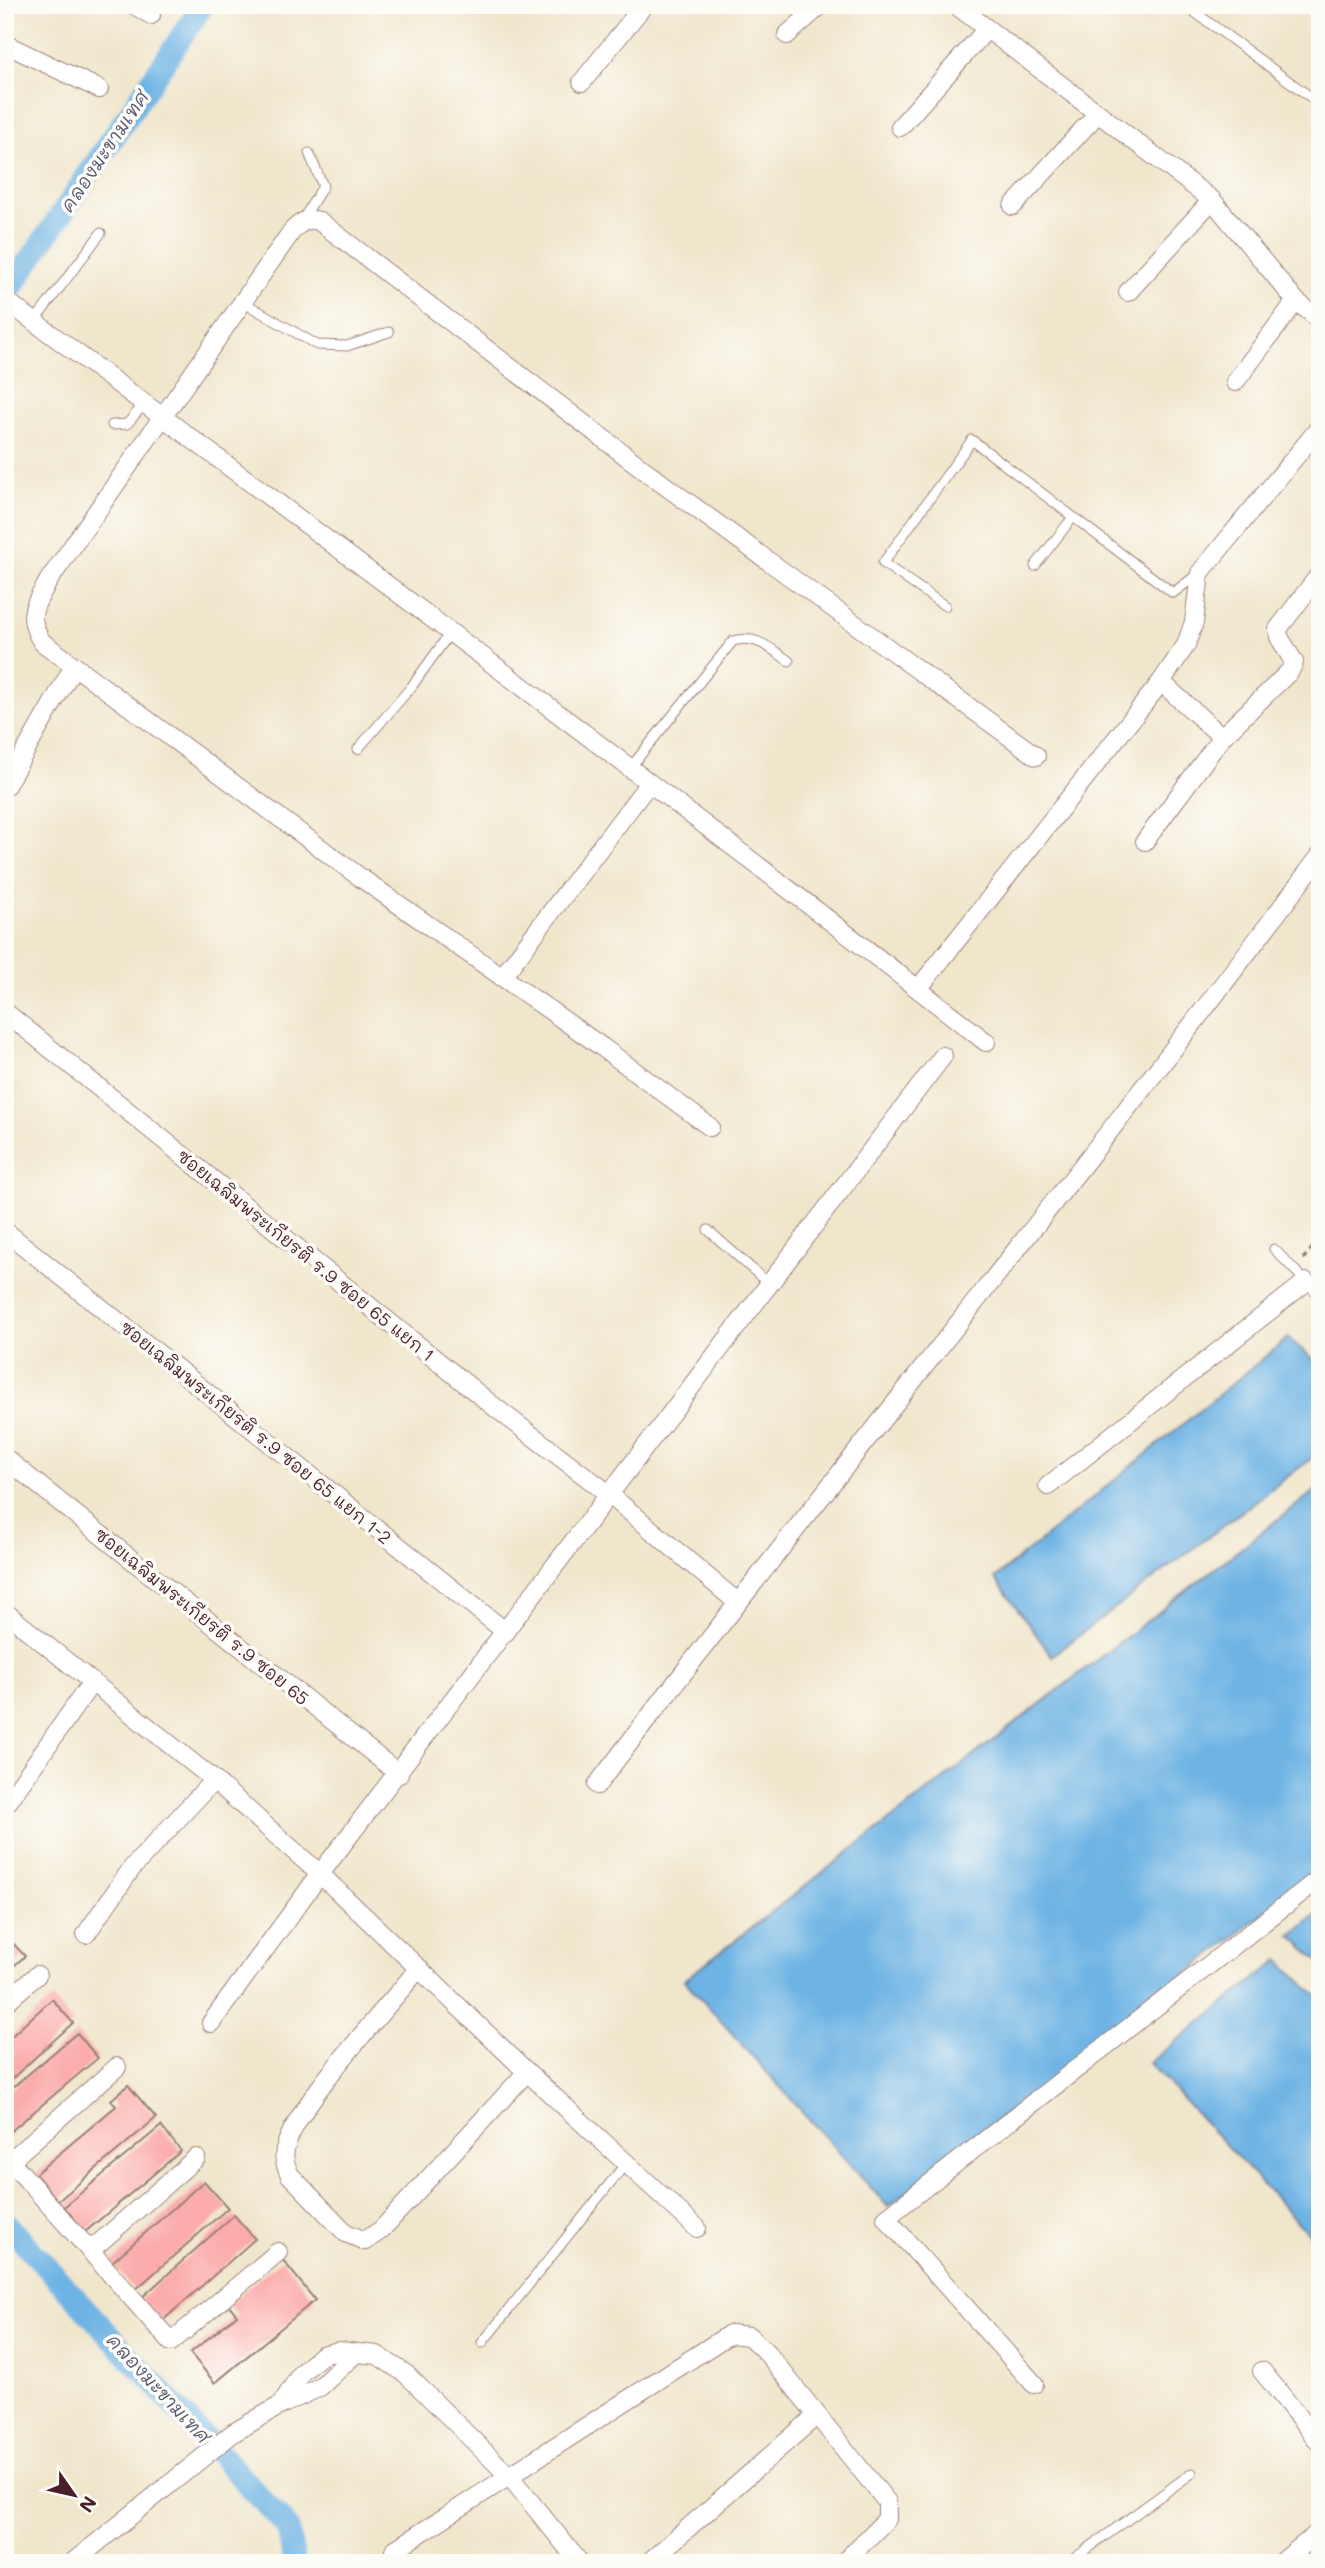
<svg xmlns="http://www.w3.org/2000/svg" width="1325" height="2568" font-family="Mali,'Playpen Sans Thai',sans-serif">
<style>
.water{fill:#6db3e4;stroke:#5c6988;stroke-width:2}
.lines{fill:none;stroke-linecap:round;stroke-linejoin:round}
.canal{stroke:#6db3e4;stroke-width:23}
.building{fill:#fbacab}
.service-casing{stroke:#9d827c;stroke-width:11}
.minor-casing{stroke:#9d827c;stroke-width:20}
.path{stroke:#9d827c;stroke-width:3.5;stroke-dasharray:5 5;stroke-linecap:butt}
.service{stroke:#fff;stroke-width:9}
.minor{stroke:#fff;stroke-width:18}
.labels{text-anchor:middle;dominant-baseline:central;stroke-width:7;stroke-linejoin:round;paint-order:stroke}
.street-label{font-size:18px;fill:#4a1f2b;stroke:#fdfcf7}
.water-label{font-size:19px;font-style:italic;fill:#585a75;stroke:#fdfcf7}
</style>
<rect width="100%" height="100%" fill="#fdfcf7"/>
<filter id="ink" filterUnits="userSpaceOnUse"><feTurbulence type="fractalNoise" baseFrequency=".0143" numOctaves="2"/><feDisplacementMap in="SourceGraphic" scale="14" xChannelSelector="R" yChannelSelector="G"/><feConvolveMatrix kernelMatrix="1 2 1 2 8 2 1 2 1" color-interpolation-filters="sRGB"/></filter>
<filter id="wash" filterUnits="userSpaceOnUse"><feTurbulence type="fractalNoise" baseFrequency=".00686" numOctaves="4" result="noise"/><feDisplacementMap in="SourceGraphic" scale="28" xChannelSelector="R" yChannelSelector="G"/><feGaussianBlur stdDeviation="1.57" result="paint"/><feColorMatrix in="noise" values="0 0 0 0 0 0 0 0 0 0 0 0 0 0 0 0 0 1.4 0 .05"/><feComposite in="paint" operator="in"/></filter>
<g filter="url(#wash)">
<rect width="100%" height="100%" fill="#f0e6cc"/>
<g class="water">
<path d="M1288 1338 1320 1365V1452L1052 1656 995 1578Z"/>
<path d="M1320 1487V1869L888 2207 684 1980Z"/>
<path d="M1320 1913V1962L1291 1935Z"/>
<path d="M1279 1960 1320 1999V2246L1149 2063Z"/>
</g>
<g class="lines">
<g class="canal">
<path d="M5 297 203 5"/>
<path d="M5 2222 288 2528 294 2563"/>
</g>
</g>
<g id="blocks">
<g class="building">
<path d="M5 1935 25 1956 5 1974Z"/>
<path d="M52 1999 73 2023 5 2085V2042Z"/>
<path d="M77 2033 98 2058 5 2136V2094Z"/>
<path d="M128 2085 156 2118 58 2201 35 2174 116 2106 111 2100Z"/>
<path d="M161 2126 181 2151 85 2232 64 2207Z"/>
<path d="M204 2181 228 2208 135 2290 111 2263Z"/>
<path d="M234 2215 255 2239 161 2322 140 2299Z"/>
<path d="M282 2259 315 2300 215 2383 190 2353 237 2315 228 2304Z"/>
</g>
</g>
</g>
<g filter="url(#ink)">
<use href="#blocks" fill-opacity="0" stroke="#9d827c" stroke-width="2"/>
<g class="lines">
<defs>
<g id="service">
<path d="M1185 5 1320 104"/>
<path d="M303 219 323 186 309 153"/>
<path d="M243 302 317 345 347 346 389 332"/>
<path d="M34 322 101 233"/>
<path d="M112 425 127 424 145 403"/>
<path d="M1035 566 1073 517"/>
<path d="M945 606 883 563 972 440 1173 593 1198 574"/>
<path d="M358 749 412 686 450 633"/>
<path d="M630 768 733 641C756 634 771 649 789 661"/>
<path d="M708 1230 769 1284"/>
<path d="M1274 1249 1320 1296"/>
<path d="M482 2343 627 2162"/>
<path d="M1068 2563 1192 2473"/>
</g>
<g id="minor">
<path d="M134 5 151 15"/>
<path d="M956 5 1212 200 1296 301 1320 320"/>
<path d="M787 35 821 5"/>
<path d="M5 44 99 89"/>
<path d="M582 82 644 5"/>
<path d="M900 127 987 29"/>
<path d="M1013 206 1098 113"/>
<path d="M1128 292 1212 200"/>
<path d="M5 300C334 544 663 790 986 1042"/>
<path d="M1235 382 1296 301"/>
<path d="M1161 682 1222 737"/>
<path d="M5 787 74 666"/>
<path d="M1145 841 1222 737 1290 671 1294 662 1279 637 1278 629 1320 574"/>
<path d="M502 977 649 783"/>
<path d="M918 989 1161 682 1186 645 1194 622 1200 573 1320 427"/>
<path d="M5 1012 492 1405 610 1495 737 1602"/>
<path d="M710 1127 602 1047 361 878 42 642C25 615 35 605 49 580L292 231C301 222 306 218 319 221L660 482 1036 756"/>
<path d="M5 1231 506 1632"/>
<path d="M5 1458 399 1774"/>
<path d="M1048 1486 1306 1282"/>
<path d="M5 1612 214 1780 320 1874 527 2072 697 2228"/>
<path d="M597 1785C835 1473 1085 1171 1320 856"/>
<path d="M5 1806 92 1682"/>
<path d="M86 1934 132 1868 214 1780"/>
<path d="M419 1968C387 2008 296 2104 285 2149 283 2160 286 2166 290 2175L346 2233 365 2241 381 2230 527 2072"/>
<path d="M5 2003 37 1975"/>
<path d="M211 2023 320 1874 943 1056"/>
<path d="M5 2155 171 2342 278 2252"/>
<path d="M10 2161 117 2067"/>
<path d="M90 2251 196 2158"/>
<path d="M1262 2371 1320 2443"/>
<path d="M1034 2384 886 2218 1320 1878"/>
<path d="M281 2405 301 2373 322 2355 339 2351 377 2355 406 2374 511 2478 580 2563"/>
<path d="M394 2550 730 2334 749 2336 767 2353 887 2502V2519L843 2563"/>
<path d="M72 2563 233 2433 281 2405 320 2387 356 2353"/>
<path d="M648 2563 817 2415"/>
<path d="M1281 2563 1320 2531"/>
</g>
</defs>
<use href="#service" class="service-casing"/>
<use href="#minor" class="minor-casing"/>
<path class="path" d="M1303 1259 1320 1239"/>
<use href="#service" class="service"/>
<use href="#minor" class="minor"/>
</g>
</g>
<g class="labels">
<g class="street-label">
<text transform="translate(306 1255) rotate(39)">ซอยเฉลิมพระเกียรติ ร.9 ซอย 65 แยก 1</text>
<text transform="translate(256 1432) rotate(39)">ซอยเฉลิมพระเกียรติ ร.9 ซอย 65 แยก 1-2</text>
<text transform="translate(202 1616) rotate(39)">ซอยเฉลิมพระเกียรติ ร.9 ซอย 65</text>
</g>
<g class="water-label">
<text transform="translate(104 151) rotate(-56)">คลองมะขามเทศ</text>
<text transform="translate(159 2388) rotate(47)">คลองมะขามเทศ</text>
</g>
</g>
<rect width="1325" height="2568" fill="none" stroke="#fdfcf7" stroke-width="28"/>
<g transform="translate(74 2495) rotate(124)" stroke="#fdfcf7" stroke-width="5" paint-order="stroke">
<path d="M0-5L12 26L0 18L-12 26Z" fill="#4a1f2b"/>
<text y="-10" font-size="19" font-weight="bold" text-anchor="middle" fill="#4a1f2b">N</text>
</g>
</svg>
